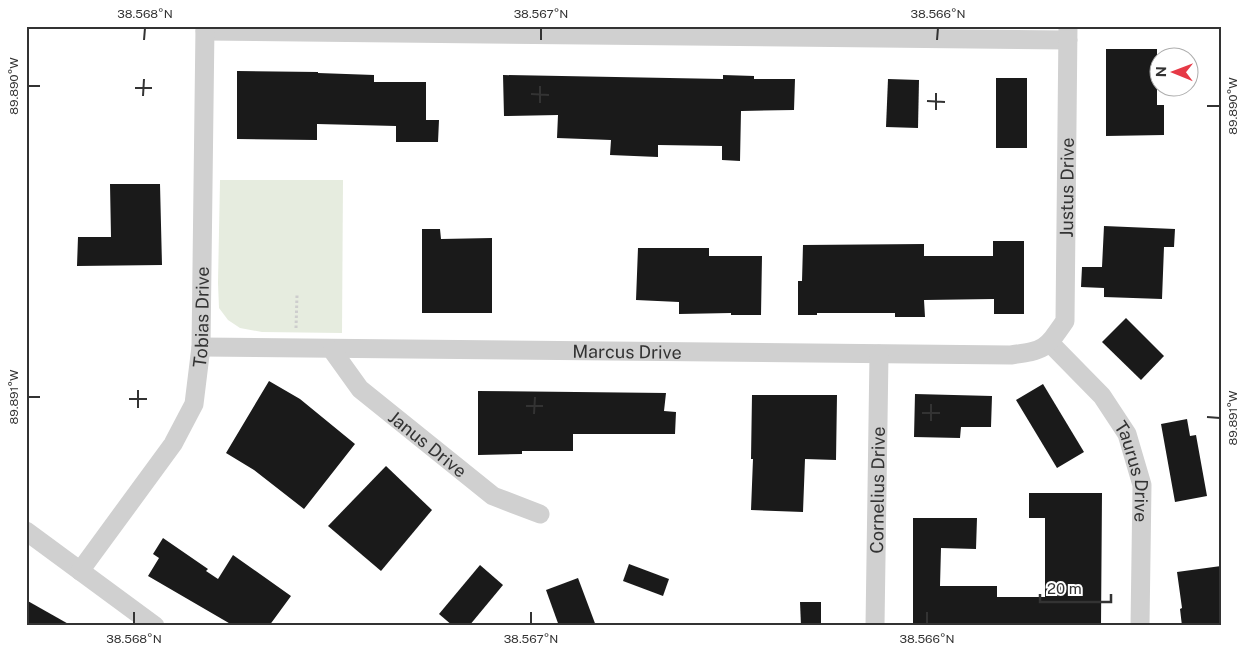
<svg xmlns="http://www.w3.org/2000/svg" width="1247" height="652" font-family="'Public Sans',sans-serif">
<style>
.green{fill:#e6ecdf}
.building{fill:#1a1a1a}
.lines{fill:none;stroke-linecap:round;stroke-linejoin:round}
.path{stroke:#cdcdcd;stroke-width:3;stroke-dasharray:2.5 2.5;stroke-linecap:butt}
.minor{stroke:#d0d0d0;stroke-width:19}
.ticks{fill:none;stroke:#333;stroke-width:2}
.labels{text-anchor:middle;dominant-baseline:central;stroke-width:5;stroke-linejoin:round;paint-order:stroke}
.street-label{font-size:18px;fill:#333;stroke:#fff}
.neatline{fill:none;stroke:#333;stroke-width:2}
.ticks-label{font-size:12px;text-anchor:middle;fill:#333}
</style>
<rect width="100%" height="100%" fill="#fff"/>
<path class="green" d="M220 180H343L342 333 262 332 240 328 228 320 219 308 218 283Z"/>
<g class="building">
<path d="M1106 49H1157V105H1164V135L1106 136Z"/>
<path d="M237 71 318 72V73L374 75V82H426V120H439L438 142H396V126L317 124V140L237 139Z"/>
<path d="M503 75 723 79V75L754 76V79H795L794 110 741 111 740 161 722 160V146L658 145V157L610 155 611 140 557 138 558 115 504 116Z"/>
<rect x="996" y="78" width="31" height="70"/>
<path d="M888 79 919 80 918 128 886 127Z"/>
<path d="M110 184H160L162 265 77 266 78 237H111Z"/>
<path d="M1104 226 1175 229 1174 247H1164L1162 299 1104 297V288L1081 287 1082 267H1102Z"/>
<path d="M422 229H440L441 239 492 238V313H422Z"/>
<path d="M993 241H1024V314H994V299L924 300 925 317H895V313H817V315H798V281H802L803 245 924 244V256H993Z"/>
<path d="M638 248H709V256H762L761 315H731V313L679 314V302L636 300Z"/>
<path d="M1126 318 1164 356 1141 380 1102 342Z"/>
<path d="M269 381 300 399 355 444 304 509 254 470 226 453Z"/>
<path d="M1043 384 1084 452 1057 468 1016 400Z"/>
<path d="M478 391 666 393 664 411 676 412 675 434H573V451H522V454L478 455Z"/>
<path d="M915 394 992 396 991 427H961L960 438 914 437Z"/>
<path d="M752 395H837L836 460 805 459 803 512 751 510 753 459H751Z"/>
<path d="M1187 419 1190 436 1196 435 1207 496 1175 502 1161 424Z"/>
<path d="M386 466 432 510 381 571 328 526Z"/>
<path d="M1029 493H1102L1101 626H913V518H977L976 549 941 548 940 586H997V597H1045V518H1029Z"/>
<path d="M163 538 208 569 206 571 218 579 233 555 291 596 269 626H234L148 576 159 558 153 554Z"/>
<path d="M629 564 669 579 663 596 623 581Z"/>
<path d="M480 565 503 585 469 626H453L439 614Z"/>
<path d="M1221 566V626H1182L1180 609 1182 608 1177 572Z"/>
<path d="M578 578 596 626H559L546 590Z"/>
<path d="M26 600 72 626H26Z"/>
<path d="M800 602H821V626H801Z"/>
</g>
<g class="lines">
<path class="path" d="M296 328 297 295"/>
<g class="minor">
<path d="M205 31 1068 40"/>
<path id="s1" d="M1050 343 1102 396 1127 434 1142 485 1140 626"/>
<path id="s2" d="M201 347 1011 355C1045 350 1045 350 1065 321L1068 26"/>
<path id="s3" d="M332 350 360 389 493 496 540 514"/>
<path d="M26 531 155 626"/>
<path id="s4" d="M80 571 173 444 194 404 201 347 205 26"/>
<path id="s5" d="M875 626 879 354"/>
</g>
</g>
<path class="ticks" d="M144 40 145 28M541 40V28M937 40 938 28M28 86H40M135 88H152M531 94 549 95M143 96 144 79M927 101 945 102M540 103V86M1207 106H1220M936 110V93M28 397H40M129 399H147M526 406H543M138 408V390M922 413H940M534 414 535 397M1207 417 1220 418M931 421V404M134 624V612M531 624V612M927 624V612"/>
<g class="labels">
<g class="street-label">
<text stroke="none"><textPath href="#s2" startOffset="1011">Justus Drive</textPath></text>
<text stroke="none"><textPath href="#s4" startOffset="290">Tobias Drive</textPath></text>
<text stroke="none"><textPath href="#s2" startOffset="426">Marcus Drive</textPath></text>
<text stroke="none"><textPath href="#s3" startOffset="135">Janus Drive</textPath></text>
<text stroke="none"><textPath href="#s1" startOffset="158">Taurus Drive</textPath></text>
<text stroke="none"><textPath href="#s5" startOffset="136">Cornelius Drive</textPath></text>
</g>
</g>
<rect width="1247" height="652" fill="none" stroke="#ffffff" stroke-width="55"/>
<g transform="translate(1174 72) rotate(271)"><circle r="24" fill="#ffffff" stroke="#adadad"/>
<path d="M0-4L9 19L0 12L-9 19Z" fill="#e63946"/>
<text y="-8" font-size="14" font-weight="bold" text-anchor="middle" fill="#333333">N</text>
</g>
<path d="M1040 594v8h71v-8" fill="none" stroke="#333333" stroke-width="2.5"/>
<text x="1047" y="594" font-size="15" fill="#333333" stroke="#ffffff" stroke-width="4" paint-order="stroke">20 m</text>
<rect x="28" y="28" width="1192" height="596" class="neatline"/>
<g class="ticks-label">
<text x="145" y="18">38.568°N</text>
<text x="541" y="18">38.567°N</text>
<text x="938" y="18">38.566°N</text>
<text transform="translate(14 86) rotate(-90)" y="4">89.890°W</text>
<text transform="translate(1233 106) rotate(-90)" y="4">89.890°W</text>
<text transform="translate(14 397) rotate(-90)" y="4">89.891°W</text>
<text transform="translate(1233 418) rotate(-90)" y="4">89.891°W</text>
<text x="134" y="643">38.568°N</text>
<text x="531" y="643">38.567°N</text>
<text x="927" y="643">38.566°N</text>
</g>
</svg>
